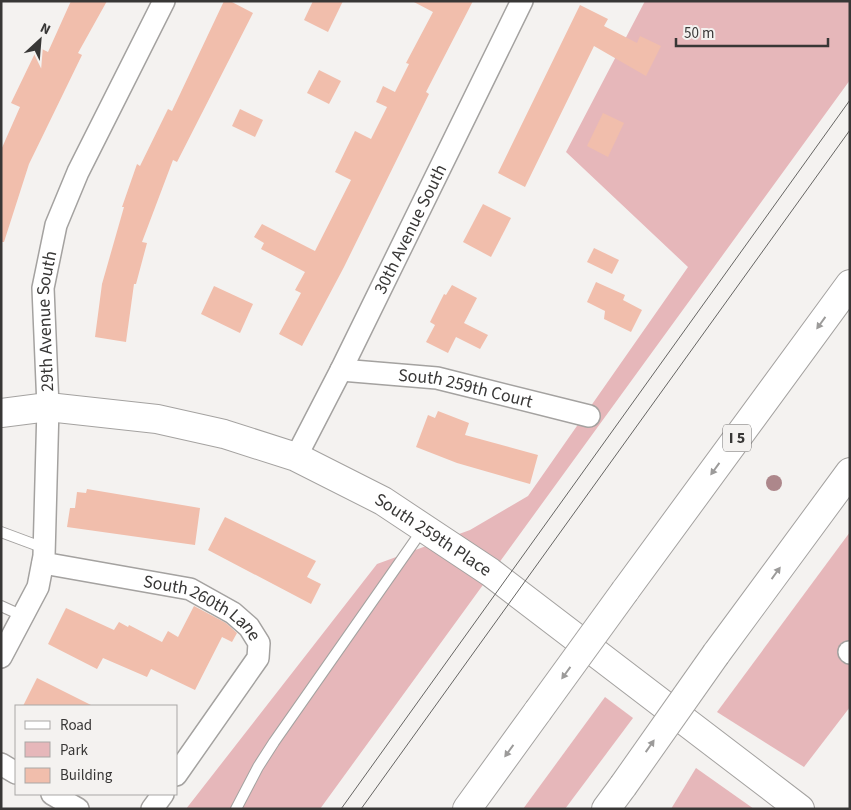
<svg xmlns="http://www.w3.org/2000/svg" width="851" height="810" font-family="'Source Sans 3',sans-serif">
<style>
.green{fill:#e6b7ba}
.building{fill:#f1beac}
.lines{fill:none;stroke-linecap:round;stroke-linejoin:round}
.lane-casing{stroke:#a4a2a0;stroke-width:12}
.street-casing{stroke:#a4a2a0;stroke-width:24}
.secondary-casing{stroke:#a4a2a0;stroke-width:30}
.highway-casing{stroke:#a4a2a0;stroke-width:30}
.lane{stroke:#fff;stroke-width:10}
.street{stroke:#fff;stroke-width:21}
.secondary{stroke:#fff;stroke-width:28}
.highway{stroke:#fff;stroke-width:28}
.tram{stroke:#666563;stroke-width:1}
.highway-bridge-casing{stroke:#a4a2a0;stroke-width:30;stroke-linecap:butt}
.highway-bridge{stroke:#fff;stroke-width:28}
.tree{fill:#ad878b}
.oneway{fill:#9c9b9a}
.labels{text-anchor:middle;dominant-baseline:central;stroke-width:4;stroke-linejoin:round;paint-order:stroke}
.shield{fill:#f4f2f0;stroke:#706f6e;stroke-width:1}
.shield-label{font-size:16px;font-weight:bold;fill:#383736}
.street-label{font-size:18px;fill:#383736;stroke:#f4f2f0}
</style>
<rect width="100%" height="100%" fill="#f4f2f0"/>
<g class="green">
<path d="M645 1H850V80L320 809H186L377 564 470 530 528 496 688 267 566 152Z"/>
<path d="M850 532V707L804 767 717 712Z"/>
<path d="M605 697 633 718 565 809H523Z"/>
<path d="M696 768 754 809H671Z"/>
</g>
<g class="building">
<path d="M71 1H107L78 53 82 55 29 164 4 242H1V150L20 107 11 103 38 47 48 52Z"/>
<path d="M224 1H230L253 13 177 162 173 160 142 242 147 243 136 284H134L126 342 95 337 102 284 124 207H122L137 164 140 166 168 109 172 111Z"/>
<path d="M313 1H343L328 32 304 20Z"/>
<path d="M412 1H473L426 92 429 94 344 267 302 346 279 334 301 293 295 290 305 272 261 249 264 243 254 237 262 224 315 251 351 180 335 172 355 131 371 139 387 107 376 102 383 86 395 92 409 64 406 63 433 12Z"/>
<path d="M580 5 608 19 604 26 637 43 640 36 661 46 646 76 594 46 525 187 498 173Z"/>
<path d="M319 70 341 81 329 104 307 93Z"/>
<path d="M240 109 263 120 255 137 232 126Z"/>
<path d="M603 113 624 123 608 157 587 146Z"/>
<path d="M483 204 511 218 491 257 463 242Z"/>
<path d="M594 248 619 260 612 274 587 262Z"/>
<path d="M596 282 625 295 623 300 642 310 631 332 604 319 605 311 587 302Z"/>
<path d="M452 285 477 298 464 323 488 335 480 349 456 337 448 353 426 342 435 325 430 322 444 294 446 295Z"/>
<path d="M214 286 253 304 240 333 201 314Z"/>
<path d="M438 411 469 423 465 435 538 455 530 484 457 463 416 447 428 415 435 418Z"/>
<path d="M87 489 200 508 195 545 67 527 70 508H75L77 492 86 493Z"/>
<path d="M225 517 316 561 307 577 321 584 311 604 208 550Z"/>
<path d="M194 606 226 623 237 633 232 642 222 637 195 690 151 669 147 677 103 658 97 669 48 644 66 608 114 630 119 622 128 627 129 625 162 642 168 631 178 637Z"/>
<path d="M37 678 93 706H23Z"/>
</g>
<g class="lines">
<defs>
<g id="lane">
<path d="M1 532 44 548"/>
<path d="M1 606 23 616"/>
<path d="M236 809 258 767 274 742 423 529"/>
</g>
<g id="street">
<path id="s1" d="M341 370 437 378 589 416"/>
<path id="s2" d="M296 457 341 370 522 1"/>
<path id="s3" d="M43 563 190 589 233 613 249 627 259 643 258 658 176 775"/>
<path d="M849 652 850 653"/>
<path id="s4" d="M1 657 38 587 44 556 48 407 43 288 56 225 78 172 164 1"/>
<path d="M1 764 16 773"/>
<path d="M52 794 78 809"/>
<path d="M152 809 163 794"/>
</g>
<g id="secondary">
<path id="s5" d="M1 413 48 407 157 419 224 434 296 457 383 501 490 572 800 809"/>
</g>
<g id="highway">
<path d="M625 591 850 284"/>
<path d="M716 654 850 472"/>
<path d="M467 809 538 711"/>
<path d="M606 809 623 786"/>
</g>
</defs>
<use href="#lane" class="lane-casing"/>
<use href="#street" class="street-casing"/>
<use href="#secondary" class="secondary-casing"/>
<use href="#highway" class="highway-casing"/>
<use href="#lane" class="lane"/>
<use href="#street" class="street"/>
<use href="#secondary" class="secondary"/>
<use href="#highway" class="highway"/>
<g class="tram">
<path d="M341 809 850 100"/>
<path d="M361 809 850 130"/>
</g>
<defs>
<g id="highway-bridge">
<path d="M538 711 625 591"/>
<path d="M623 786 716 654"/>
</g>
</defs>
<use href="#highway-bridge" class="highway-bridge-casing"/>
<use href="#highway-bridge" class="highway-bridge"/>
</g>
<circle class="tree" cx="774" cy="483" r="8"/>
<defs><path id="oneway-solid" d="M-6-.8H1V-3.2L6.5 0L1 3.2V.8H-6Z" transform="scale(1.25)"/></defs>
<g class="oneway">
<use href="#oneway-solid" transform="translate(821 323) rotate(126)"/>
<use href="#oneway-solid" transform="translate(715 469) rotate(126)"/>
<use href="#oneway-solid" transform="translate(776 573) rotate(-54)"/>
<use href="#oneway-solid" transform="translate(566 673) rotate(126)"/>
<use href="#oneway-solid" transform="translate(650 746) rotate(-55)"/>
<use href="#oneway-solid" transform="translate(509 751) rotate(126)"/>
</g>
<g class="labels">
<rect class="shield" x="723" y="424.5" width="28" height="27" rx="4"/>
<g class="shield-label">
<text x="737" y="438">I 5</text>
</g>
<g class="street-label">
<text stroke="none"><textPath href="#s2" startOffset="255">30th Avenue South</textPath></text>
<text stroke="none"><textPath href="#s4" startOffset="346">29th Avenue South</textPath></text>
<text stroke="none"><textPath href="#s1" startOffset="126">South 259th Court</textPath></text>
<text stroke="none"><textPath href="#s5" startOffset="459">South 259th Place</textPath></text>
<text stroke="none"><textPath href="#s3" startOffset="168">South 260th Lane</textPath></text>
</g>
</g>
<rect width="851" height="810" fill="none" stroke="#383736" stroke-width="5"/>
<rect x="15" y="705" width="162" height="90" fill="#f4f2f0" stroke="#a9a7a6"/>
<rect x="25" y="721" width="25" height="8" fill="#ffffff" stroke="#a9a7a6"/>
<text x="60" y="730" font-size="15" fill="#383736">Road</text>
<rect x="25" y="742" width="25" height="15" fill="#e6b7ba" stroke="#a9a7a6"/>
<text x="60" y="755" font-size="15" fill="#383736">Park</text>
<rect x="25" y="768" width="25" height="15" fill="#f1beac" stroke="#a9a7a6"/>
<text x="60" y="780" font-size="15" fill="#383736">Building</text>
<g transform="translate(40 40) rotate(26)" stroke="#f4f2f0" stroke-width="4" paint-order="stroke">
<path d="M0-4L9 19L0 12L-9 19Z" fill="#383736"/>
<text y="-8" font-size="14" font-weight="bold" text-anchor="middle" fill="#383736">N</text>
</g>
<path d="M676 38v8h152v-8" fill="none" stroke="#383736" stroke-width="2.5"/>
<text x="684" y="38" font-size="15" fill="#383736" stroke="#f4f2f0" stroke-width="4" paint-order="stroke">50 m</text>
</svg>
